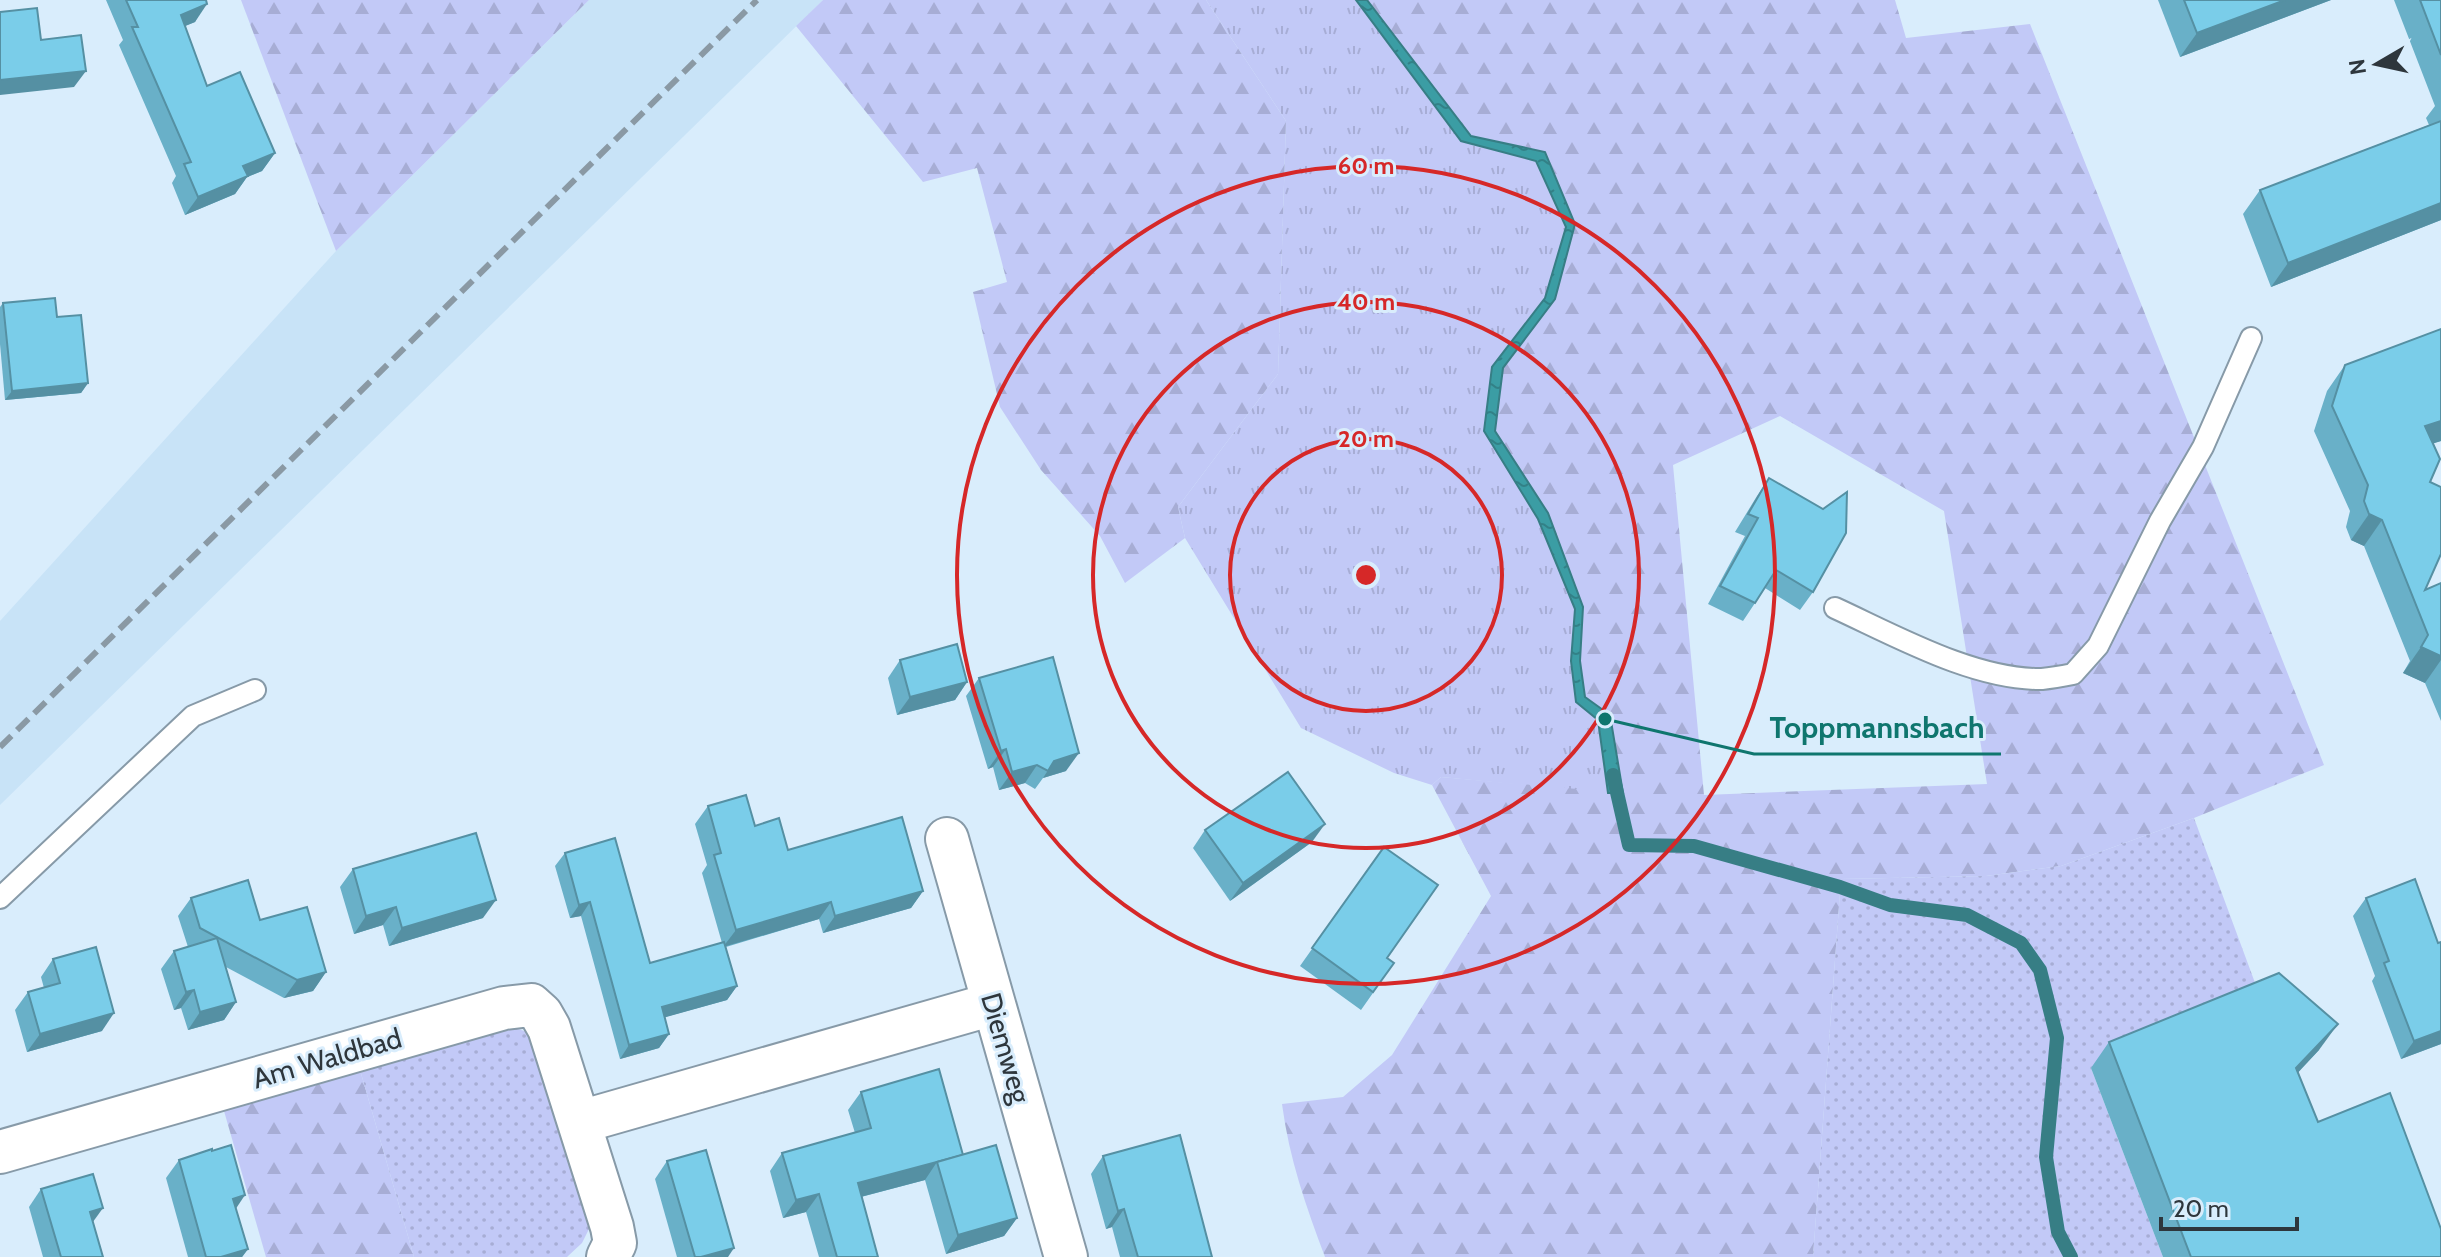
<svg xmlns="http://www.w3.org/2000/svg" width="2441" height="1257" font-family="Cabin,sans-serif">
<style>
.built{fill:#c8e3f7}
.grass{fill:url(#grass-tufts)}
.forest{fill:url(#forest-firs);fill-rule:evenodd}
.park{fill:url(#park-dots)}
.water{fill:url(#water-ripples);stroke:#377e85;stroke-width:2}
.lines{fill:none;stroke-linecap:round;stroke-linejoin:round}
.stream{stroke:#377e85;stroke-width:14}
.service-casing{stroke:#879aa8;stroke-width:24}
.minor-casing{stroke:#879aa8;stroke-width:46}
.service{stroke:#fff;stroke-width:20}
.minor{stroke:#fff;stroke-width:42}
.rail{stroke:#8a99a4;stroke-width:6;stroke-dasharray:16 8;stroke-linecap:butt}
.wall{fill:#69b0c8}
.shaded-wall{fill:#5590a3}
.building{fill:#7acde9;stroke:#5590a3;stroke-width:2}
.ring{fill:none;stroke:#d62828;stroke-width:4}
.labels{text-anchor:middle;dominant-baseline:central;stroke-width:6;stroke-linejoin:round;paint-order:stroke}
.street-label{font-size:28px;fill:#2e363c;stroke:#d9edfc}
.centre{fill:#d62828;stroke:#d9edfc;stroke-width:4}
.ring-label{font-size:24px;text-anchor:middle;font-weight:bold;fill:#d62828;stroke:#d9edfc;stroke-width:6;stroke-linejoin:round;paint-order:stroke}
.leader{fill:none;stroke:#0f766e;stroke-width:3}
.callout-dot{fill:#0f766e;stroke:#d9edfc;stroke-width:3}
.callout-label{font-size:30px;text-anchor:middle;font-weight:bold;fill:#0f766e;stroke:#d9edfc;stroke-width:6;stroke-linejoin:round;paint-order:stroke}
</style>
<defs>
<pattern id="grass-tufts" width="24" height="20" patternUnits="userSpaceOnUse" patternTransform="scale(2)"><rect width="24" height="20" fill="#c2c9f7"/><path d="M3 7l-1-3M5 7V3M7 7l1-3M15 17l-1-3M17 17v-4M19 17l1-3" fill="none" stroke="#a7add5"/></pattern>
<pattern id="forest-firs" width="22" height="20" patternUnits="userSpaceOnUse" patternTransform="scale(2)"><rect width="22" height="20" fill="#c2c9f7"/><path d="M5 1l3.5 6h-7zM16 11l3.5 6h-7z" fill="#a7add5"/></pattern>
<pattern id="park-dots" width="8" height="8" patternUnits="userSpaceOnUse" patternTransform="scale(2)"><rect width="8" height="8" fill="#c2c9f7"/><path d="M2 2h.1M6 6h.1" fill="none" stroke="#a7add5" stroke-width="1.8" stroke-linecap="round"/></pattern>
<pattern id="water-ripples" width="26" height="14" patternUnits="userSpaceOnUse" patternTransform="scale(2)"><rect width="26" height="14" fill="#3b9da4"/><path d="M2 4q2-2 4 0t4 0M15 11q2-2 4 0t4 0" fill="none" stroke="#328187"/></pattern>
</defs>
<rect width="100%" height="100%" fill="#d9edfc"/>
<path class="built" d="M589 0H823L0 805V621L336 251Z"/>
<path class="grass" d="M1206 0H1356L1461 141 1536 161 1566 227 1545 298 1492 367 1484 431 1538 519 1575 609 1571 661 1598 720 1608 793 1441 777 1432 785 1394 773 1301 728 1185 538 1178 507 1278 374 1286 121Z"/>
<g class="forest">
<path d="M241 0H589L336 251Z"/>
<path d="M823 0H1206L1286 121 1278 374 1178 507 1185 538 1125 583 1100 536 1041 470 1000 407 973 292 1007 282 977 168 923 182 796 26Z"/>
<path d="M1367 0H1895L1906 38 2030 24 2324 765 2194 818 2061 866 1986 876 1841 879 1813 1257H1325C1306 1207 1289 1158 1282 1104L1343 1097 1392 1055 1491 896 1432 785 1441 777 1622 793 1610 715 1585 697 1580 661 1583 607 1548 513 1495 431 1503 368 1555 299 1575 224 1545 152 1471 136ZM1780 416 1944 511 1987 784 1704 795 1673 465Z"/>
<path d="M358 1063 414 1257H266L222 1104Z"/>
</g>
<g class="park">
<path d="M2194 818 2261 999 2091 1068 2163 1257H1813L1841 879 1986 876 2061 866Z"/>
<path d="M501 1023 527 1032 535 1043 591 1225 582 1243 567 1257H414L358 1063Z"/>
</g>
<path class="water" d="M1356 0H1367L1471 136 1545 152 1575 224 1555 299 1503 368 1495 431 1548 513 1583 607 1580 661 1585 697 1610 715 1623 793H1608L1598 720 1576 702 1571 661 1575 609 1538 519 1484 431 1492 367 1545 298 1566 227 1536 161 1461 141Z"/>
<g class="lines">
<path class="stream" d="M1613 775 1629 845 1694 846 1840 887 1890 905 1967 915 2021 943 2040 970 2057 1038 2046 1157 2058 1232 2071 1257"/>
<defs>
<g id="service">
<path d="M1835 608C1896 636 1974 680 2042 679 2052 678 2063 676 2073 674L2098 646 2160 521 2203 447 2251 338"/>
<path d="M0 898 193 716 255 690"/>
</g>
<g id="minor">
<path d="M947 839 1066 1257"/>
<path d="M580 1122 993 1004"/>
<path d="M0 1152 504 1008 531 1005 541 1014 549 1028 612 1227 615 1243 608 1257"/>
</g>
</defs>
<use href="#service" class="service-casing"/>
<use href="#minor" class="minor-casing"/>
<use href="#service" class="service"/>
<use href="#minor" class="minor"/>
<path class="rail" d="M0 747 757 0"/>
</g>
<g class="wall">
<path d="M106 0H206L195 22 185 26 207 86 275 153 262 171 247 177 235 194 185 215 172 183 176 176 119 45 123 40Z"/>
<path d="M2158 0H2331L2180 57Z"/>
<path d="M2394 0H2441V220L2271 287 2243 214 2260 190 2429 125 2426 118 2435 106Z"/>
<path d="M3 303 57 317 88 383 81 393 5 400 0 344V307Z"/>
<path d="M2441 329V441L2433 443 2425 590 2441 583V721L2425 683 2403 673 2410 661 2364 546 2351 540 2346 527 2350 511 2314 431 2327 391 2345 365Z"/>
<path d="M1769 478 1813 592 1800 610 1765 588 1743 621 1708 604 1745 536 1735 532 1757 496Z"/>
<path d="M900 660 967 682 955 700 897 715 888 678Z"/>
<path d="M979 678 1066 771 1043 778 1035 789 1025 783 999 790 993 767 988 769 966 696Z"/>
<path d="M708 806 755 826 788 850 923 891 911 908 823 933 819 919 726 947 737 986 727 1000 665 1017 669 1034 659 1048 620 1059 581 916 570 918 555 866 565 853 650 963 722 943 702 873 707 865 695 824Z"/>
<path d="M1205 830 1312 842 1230 901 1193 848Z"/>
<path d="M1384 847 1387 958 1394 963 1361 1010 1300 966Z"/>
<path d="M353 869 483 918 389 946 383 925 354 934 340 887Z"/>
<path d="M191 898 260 920 326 972 313 991 284 998 226 967 236 1002 224 1020 188 1030 181 1008 174 1010 161 969 174 951 188 947 178 916Z"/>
<path d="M2366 898 2441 1044 2401 1059 2372 981 2375 976 2353 916Z"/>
<path d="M53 959 102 1031 27 1052 15 1010 28 992 44 988 41 977Z"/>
<path d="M2109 1042 2319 1050 2298 1072 2318 1122 2441 1257H2163L2091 1068Z"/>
<path d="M861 1092 963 1155 1017 1218 1004 1236 946 1254 925 1180 861 1197 878 1257H819L806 1212 783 1218 770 1171 782 1153 855 1133 848 1110Z"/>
<path d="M1103 1156 1212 1257H1120L1112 1227 1106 1229 1091 1174Z"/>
<path d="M179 1160 236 1209 248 1249 242 1257H188L166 1178Z"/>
<path d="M667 1161 728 1257H677L655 1179Z"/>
<path d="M41 1189 93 1222 103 1257H43L29 1207Z"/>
</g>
<g class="shaded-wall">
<path d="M2285 0H2331L2180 57 2197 33Z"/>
<path d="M207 4 195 22 168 33 181 15Z"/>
<path d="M86 71 74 87 0 95V80Z"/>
<path d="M275 153 262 171 247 177 235 194 185 215 198 197 243 166Z"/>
<path d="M2441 203V220L2271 287 2288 263Z"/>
<path d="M88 383 81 393 5 400 12 391Z"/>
<path d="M2441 421V441L2407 452 2425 426Z"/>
<path d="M2369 514 2382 520 2364 546 2351 540Z"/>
<path d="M2421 647 2441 656V660L2425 683 2403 673Z"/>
<path d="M967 682 955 700 897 715 910 697Z"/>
<path d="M1006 749 993 767 988 769 1001 751Z"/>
<path d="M1079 753 1066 771 1043 778 1054 761Z"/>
<path d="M1037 765 1025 783 999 790 1012 772Z"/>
<path d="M1325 824 1312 842 1230 901 1243 883Z"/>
<path d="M923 891 911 908 823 933 835 916Z"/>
<path d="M496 900 483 918 389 946 402 928Z"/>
<path d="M590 902 581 916 570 918 579 905Z"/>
<path d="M831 902 819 919 723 947 736 930Z"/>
<path d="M396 907 383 925 354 934 366 916Z"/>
<path d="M326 972 313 991 284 998 297 980Z"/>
<path d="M737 986 727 1000 652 1021 662 1007Z"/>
<path d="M194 990 181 1008 174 1010 186 992Z"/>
<path d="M236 1002 224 1020 188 1030 200 1012Z"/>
<path d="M114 1013 102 1031 27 1052 40 1034Z"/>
<path d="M2338 1024 2319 1050 2278 1094 2296 1068Z"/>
<path d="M2441 1031V1044L2401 1059 2414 1041Z"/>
<path d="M669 1034 659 1048 620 1059 629 1045Z"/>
<path d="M963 1155 937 1162 925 1180 845 1201 858 1183Z"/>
<path d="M819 1194 806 1212 783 1218 796 1200Z"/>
<path d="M245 1195 233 1213V1199Z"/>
<path d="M103 1208 90 1226V1212Z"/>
<path d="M1124 1209 1112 1227 1106 1229 1118 1211Z"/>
<path d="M1017 1218 1004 1236 946 1254 958 1235Z"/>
<path d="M734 1248 728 1257H701Z"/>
<path d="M248 1249 242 1257H221Z"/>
</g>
<g class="building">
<path d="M126 0H206L207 4 181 15 207 86 240 72 275 153 243 166 248 176 198 197 184 164 191 162 132 27H138Z"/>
<path d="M2184 0H2285L2197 33Z"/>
<path d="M2420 0H2441V55Z"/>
<path d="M37 8 41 40 81 35 86 71 0 80V12Z"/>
<path d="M2441 121V203L2288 263 2260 190Z"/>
<path d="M55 298 57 317 81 315 88 383 12 391 3 303Z"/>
<path d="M2441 329V421L2425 426 2440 459 2430 482 2441 487V554L2425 590 2441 583V656L2421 647 2428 635 2382 520 2369 514 2364 501 2368 485 2332 406 2345 365Z"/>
<path d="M1769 478 1823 509 1847 492 1846 533 1813 592 1776 570 1755 603 1720 586 1758 518 1748 514Z"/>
<path d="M957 644 967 682 910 697 900 660Z"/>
<path d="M1053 657 1079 753 1054 761 1048 771 1037 765 1012 772 1006 749 1001 751 979 678Z"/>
<path d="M1288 772 1325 824 1243 883 1205 830Z"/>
<path d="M746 795 755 826 779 818 788 850 902 817 923 891 835 916 831 902 736 930 714 855 721 853 708 806Z"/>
<path d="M476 833 496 900 402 928 396 907 366 916 353 869Z"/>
<path d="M615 838 650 963 724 942 737 986 662 1007 669 1034 629 1045 590 902 579 905 565 853Z"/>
<path d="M1384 847 1438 885 1387 958 1394 963 1373 992 1312 948Z"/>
<path d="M2415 879 2438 943 2441 942V1031L2414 1041 2384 963 2389 961 2366 898Z"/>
<path d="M248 880 260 920 307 907 326 972 297 980 200 928 191 898Z"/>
<path d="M217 938 236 1002 200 1012 194 990 186 992 174 951Z"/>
<path d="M96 947 114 1013 40 1034 28 992 60 983 53 959Z"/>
<path d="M2279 973 2338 1024 2296 1068 2318 1122 2390 1093 2441 1229V1257H2191L2109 1042Z"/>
<path d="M939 1069 963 1155 858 1183 878 1257H837L819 1194 796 1200 782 1153 871 1128 861 1092Z"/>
<path d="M1180 1135 1212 1257H1138L1124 1209 1118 1211 1103 1156Z"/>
<path d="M231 1145 245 1195 233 1199 248 1249 221 1257H206L179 1160 212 1149V1151Z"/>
<path d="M996 1145 1017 1218 958 1235 937 1162Z"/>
<path d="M706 1150 734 1248 701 1257H695L667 1161Z"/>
<path d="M93 1174 103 1208 90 1212 103 1257H61L41 1189Z"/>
</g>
<g class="ring">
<circle cx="1366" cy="575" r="136"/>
<circle cx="1366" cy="575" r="273"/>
<circle cx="1366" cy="575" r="409"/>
</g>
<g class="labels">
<g class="street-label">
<text transform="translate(1006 1048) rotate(74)">Diemweg</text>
<text transform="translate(327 1058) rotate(-16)">Am Waldbad</text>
</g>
</g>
<circle cx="1366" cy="575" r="12" class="centre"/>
<g class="ring-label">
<text x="1366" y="174">60 m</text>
<text x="1366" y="310">40 m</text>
<text x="1366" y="447">20 m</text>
</g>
<path class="leader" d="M1605 719L1754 754H2001"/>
<circle class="callout-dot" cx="1605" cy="719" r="8"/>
<g class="callout-label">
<text x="1877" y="738">Toppmannsbach</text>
</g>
<g transform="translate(2377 64) rotate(261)" stroke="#d9edfc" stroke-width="6" paint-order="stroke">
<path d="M0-6L14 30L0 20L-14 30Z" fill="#2e363c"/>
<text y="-12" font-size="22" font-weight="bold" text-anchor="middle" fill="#2e363c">N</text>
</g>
<path d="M2161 1217v12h136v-12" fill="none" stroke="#2e363c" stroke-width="4"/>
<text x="2173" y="1217" font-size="24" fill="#2e363c" stroke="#d9edfc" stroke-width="6" paint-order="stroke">20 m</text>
</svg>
